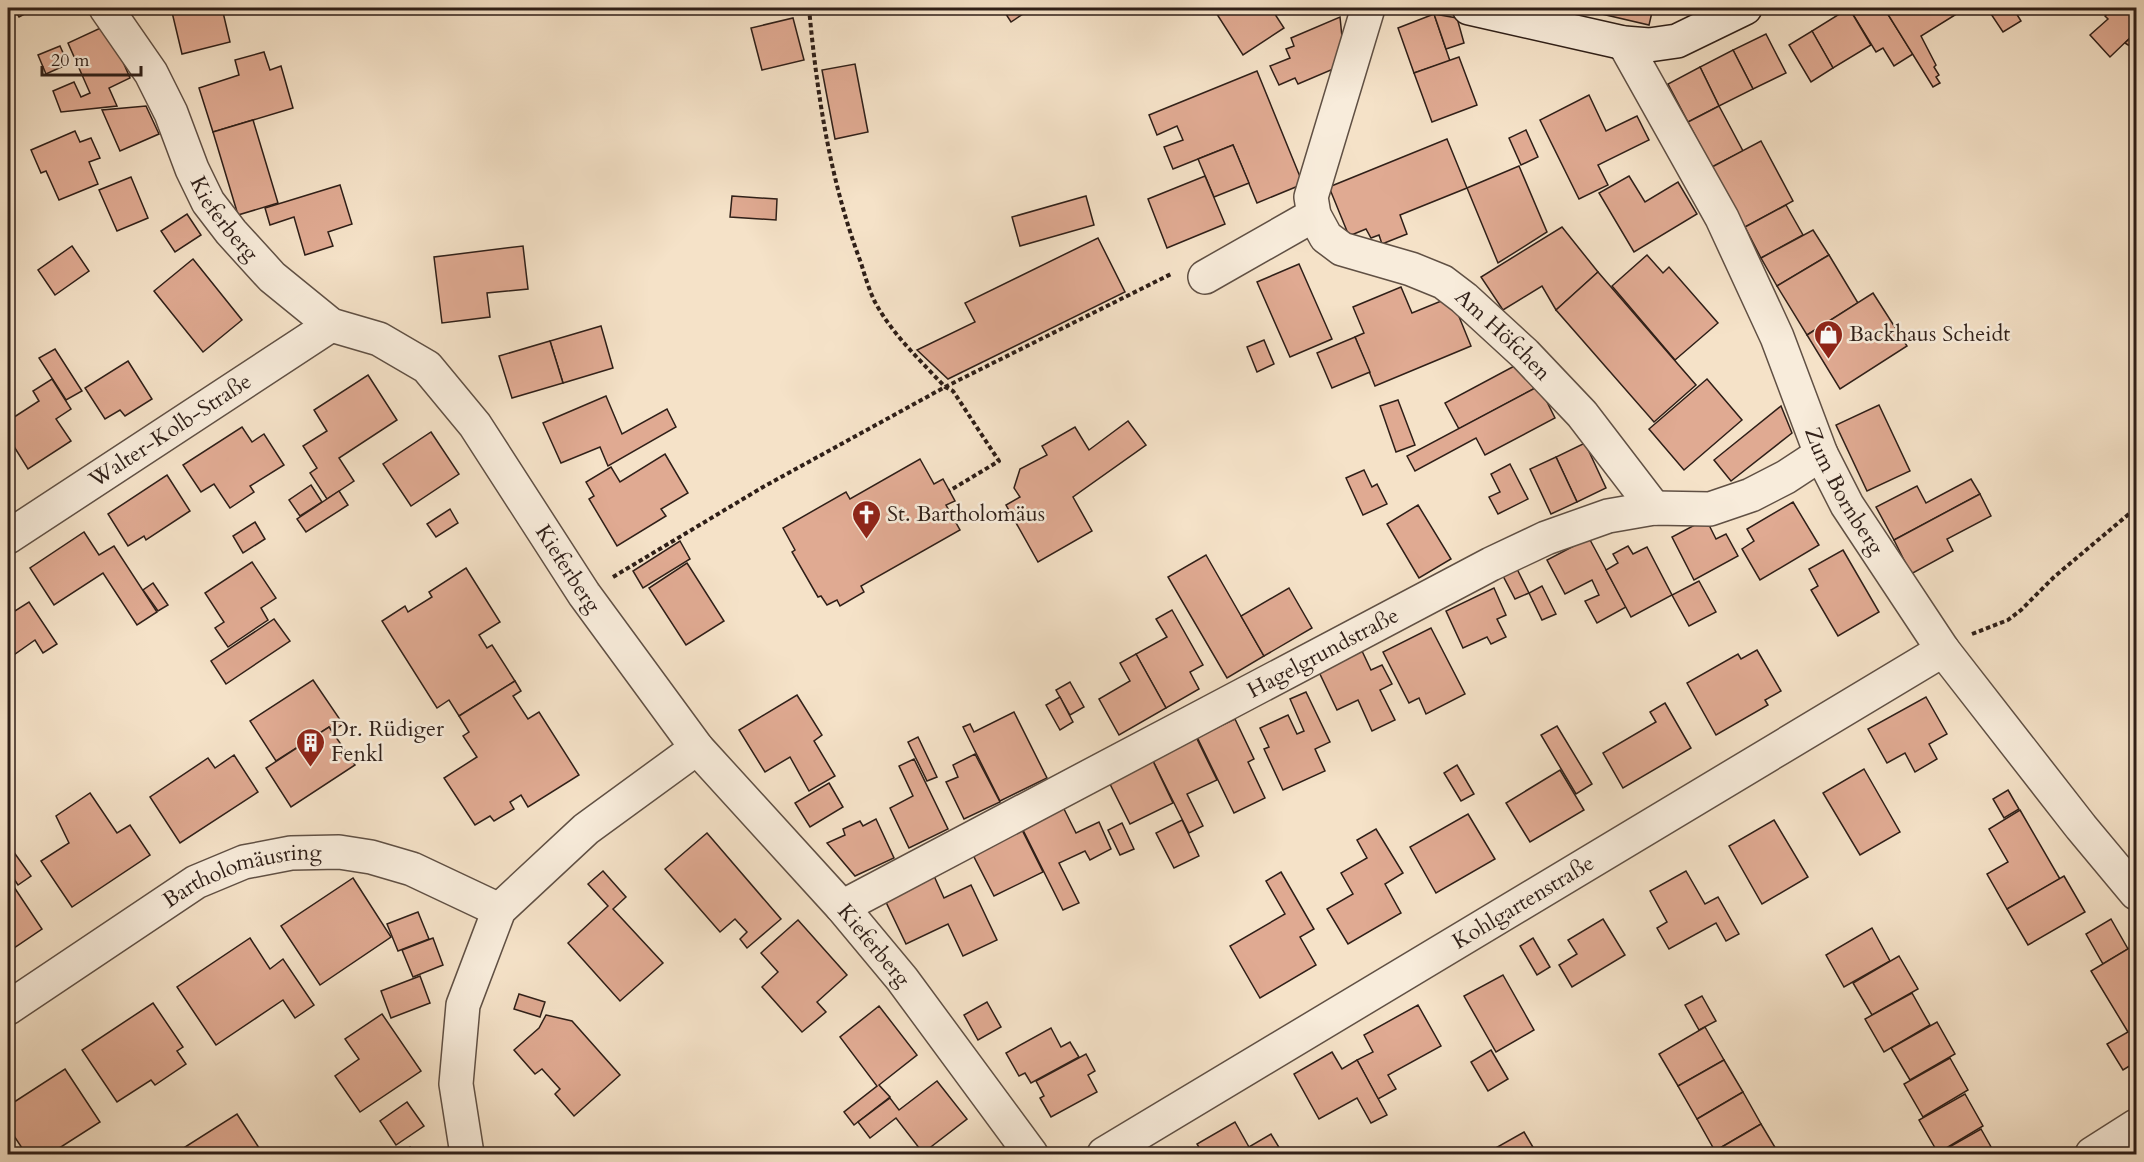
<svg xmlns="http://www.w3.org/2000/svg" width="2144" height="1162" font-family="Cardo,serif">
<style>
.building{fill:#e0aa92;stroke:#2f1f18;stroke-width:1.5}
.lines{fill:none;stroke-linecap:round;stroke-linejoin:round}
.street-casing{stroke:#605044;stroke-width:36}
.secondary-casing{stroke:#2f1f18;stroke-width:36}
.path{stroke:#2f1f18;stroke-width:4;stroke-dasharray:4.5 3;stroke-linecap:butt}
.street{stroke:#f8ecdb;stroke-width:33}
.secondary{stroke:#f8ecdb;stroke-width:33}
.labels{text-anchor:middle;dominant-baseline:central;stroke-width:5;stroke-linejoin:round;paint-order:stroke}
.street-label{font-size:22px;fill:#2f1f18;stroke:#f8ecdb}
.poi-label{font-size:22px;fill:#2f1f18;stroke:#f8ecdb;text-anchor:start}
</style>
<rect width="100%" height="100%" fill="#f5e2c8"/>
<filter id="stains"><feTurbulence type="fractalNoise" baseFrequency=".00333" numOctaves="4"/><feColorMatrix values="0 0 0 0 .2 0 0 0 0 .09 0 0 0 0 .02 0 0 0 .5 -.17"/></filter>
<radialGradient id="worn" r=".72"><stop offset=".6" stop-color="#630" stop-opacity="0"/><stop offset="1" stop-color="#630" stop-opacity=".3"/></radialGradient>
<g class="building">
<path d="M14 8H36L19 17Z"/>
<path d="M171 8H222L230 42 182 54Z"/>
<path d="M1002 8H1032L1011 22Z"/>
<path d="M1213 8H1271L1284 28 1243 55Z"/>
<path d="M1576 8H1653L1649 25Z"/>
<path d="M1849 8H1884L1913 54 1894 66 1883 48 1876 52Z"/>
<path d="M1849 8 1871 45 1833 68 1812 31Z"/>
<path d="M1884 8H1950L1955 15 1921 36 1936 65 1934 67 1939 75 1936 77 1940 83 1933 87Z"/>
<path d="M1987 8H2013L2021 21 2003 32Z"/>
<path d="M2114 8H2136V32L2110 57 2090 35 2108 19 2105 16Z"/>
<path d="M1434 14 1450 61 1414 73 1398 28Z"/>
<path d="M1434 14 1457 18 1464 43 1446 49Z"/>
<path d="M1340 17 1342 37 1338 67 1298 84 1295 78 1279 85 1270 66 1290 58 1286 49 1294 46 1291 38Z"/>
<path d="M793 18 804 60 762 70 751 28Z"/>
<path d="M107 25 130 78 109 88 117 106 61 112 53 91 74 82 81 97 90 93 68 43Z"/>
<path d="M1812 31 1833 68 1811 82 1789 45Z"/>
<path d="M2136 32V50L2125 43Z"/>
<path d="M1766 34 1786 73 1753 89 1733 50Z"/>
<path d="M60 46 68 64 46 74 38 55Z"/>
<path d="M1733 50 1753 89 1719 106 1700 67Z"/>
<path d="M264 52 270 70 281 66 293 108 213 132 199 88 239 75 235 60Z"/>
<path d="M1459 57 1477 105 1432 122 1414 73Z"/>
<path d="M855 64 868 132 835 139 822 70Z"/>
<path d="M1700 67 1719 106 1688 122 1668 84Z"/>
<path d="M1257 71 1303 184 1257 203 1233 145 1173 169 1164 147 1183 140 1177 126 1157 135 1149 115Z"/>
<path d="M1589 95 1606 131 1637 116 1649 140 1598 165 1608 185 1579 199 1540 120Z"/>
<path d="M146 106 159 134 120 151 102 110Z"/>
<path d="M1719 106 1743 151 1712 167 1688 122Z"/>
<path d="M253 120 278 203 238 215 213 132Z"/>
<path d="M1526 130 1538 157 1521 165 1509 138Z"/>
<path d="M75 131 80 142 91 138 100 158 89 162 98 184 59 200 46 171 41 173 31 150Z"/>
<path d="M1447 139 1467 188 1400 215 1407 234 1382 244 1379 235 1371 238 1366 229 1349 236 1329 187Z"/>
<path d="M1761 141 1793 201 1745 227 1712 167Z"/>
<path d="M1233 145 1249 183 1214 197 1198 159Z"/>
<path d="M1519 166 1547 232 1498 263 1467 188Z"/>
<path d="M1205 176 1225 224 1167 248 1148 199Z"/>
<path d="M1629 176 1645 202 1678 182 1697 214 1634 252 1599 193Z"/>
<path d="M131 177 148 218 117 231 99 190Z"/>
<path d="M340 185 352 224 328 232 333 246 305 255 294 217 270 225 265 208Z"/>
<path d="M732 196 777 199 776 220 730 217Z"/>
<path d="M1086 196 1094 225 1020 246 1012 217Z"/>
<path d="M1786 205 1803 235 1761 258 1745 227Z"/>
<path d="M187 214 201 235 175 252 161 231Z"/>
<path d="M1562 227 1598 272 1556 310 1542 286 1503 310 1481 277Z"/>
<path d="M1813 230 1829 255 1777 286 1761 258Z"/>
<path d="M1098 238 1125 292 948 379 917 350 975 322 965 303Z"/>
<path d="M72 246 89 271 55 295 38 270Z"/>
<path d="M523 246 528 289 487 293 490 317 442 323 434 257Z"/>
<path d="M1647 255 1663 273 1669 267 1718 323 1675 360 1612 286Z"/>
<path d="M1829 255 1858 303 1807 335 1777 286Z"/>
<path d="M193 259 242 320 203 352 154 291Z"/>
<path d="M1299 264 1332 339 1290 357 1257 282Z"/>
<path d="M1598 272 1696 385 1654 422 1556 310Z"/>
<path d="M1401 287 1412 313 1451 297 1471 346 1375 386 1355 337 1364 333 1353 307Z"/>
<path d="M1873 293 1907 346 1840 389 1807 335Z"/>
<path d="M601 326 613 368 563 383 550 341Z"/>
<path d="M1355 337 1370 372 1332 388 1317 353Z"/>
<path d="M1264 340 1274 364 1257 372 1247 347Z"/>
<path d="M550 341 563 383 512 398 499 356Z"/>
<path d="M55 349 82 391 66 400 39 358Z"/>
<path d="M128 361 152 399 125 416 120 410 105 419 85 388Z"/>
<path d="M1520 363 1539 386 1459 429 1445 403Z"/>
<path d="M368 375 397 420 339 458 354 481 327 499 310 473 317 468 303 446 327 431 314 410Z"/>
<path d="M52 379 71 409 56 419 71 441 28 469 8 437V421L39 401 33 391Z"/>
<path d="M1707 379 1742 420 1684 470 1649 429Z"/>
<path d="M1539 386 1555 418 1485 455 1476 438 1415 471 1407 456Z"/>
<path d="M606 396 622 434 667 409 676 427 608 466 600 447 561 463 543 423Z"/>
<path d="M1398 400 1415 445 1396 452 1380 406Z"/>
<path d="M1879 405 1910 471 1867 491 1836 425Z"/>
<path d="M1781 406 1792 433 1731 481 1714 460Z"/>
<path d="M1128 421 1146 445 1073 497 1092 531 1038 562 1006 505 1020 497 1014 488 1020 469 1047 455 1042 446 1075 427 1089 450Z"/>
<path d="M242 427 252 442 264 434 284 465 250 486 254 492 230 508 214 484 201 492 183 465Z"/>
<path d="M431 432 459 474 411 506 383 464Z"/>
<path d="M1585 443 1606 488 1577 502 1556 457Z"/>
<path d="M665 454 688 493 661 509 666 516 617 546 589 499 594 496 586 482 611 467 620 482Z"/>
<path d="M1556 457 1577 502 1551 514 1530 469Z"/>
<path d="M920 459 934 484 943 479 955 501 946 505 960 530 861 586 864 592 840 606 837 600 827 605 821 596 818 597 792 552 795 550 783 528 846 492 850 499Z"/>
<path d="M1510 464 1528 499 1498 514 1489 497 1500 492 1491 474Z"/>
<path d="M1364 470 1372 487 1377 484 1387 504 1363 515 1346 478Z"/>
<path d="M167 475 190 511 146 540 144 536 128 546 108 514Z"/>
<path d="M1971 479 1980 494 1894 540 1876 507 1917 486 1926 503Z"/>
<path d="M311 485 322 502 300 516 289 500Z"/>
<path d="M339 491 348 505 306 532 297 519Z"/>
<path d="M1980 494 1991 516 1947 539 1953 551 1911 574 1894 540Z"/>
<path d="M1793 502 1819 545 1760 580 1742 549 1754 541 1747 529Z"/>
<path d="M1418 505 1451 559 1419 578 1387 524Z"/>
<path d="M450 509 458 523 436 537 427 524Z"/>
<path d="M1706 519 1716 539 1726 534 1738 556 1694 580 1672 537Z"/>
<path d="M255 522 265 539 243 553 233 536Z"/>
<path d="M84 532 99 555 114 546 157 612 137 625 103 573 54 605 30 568Z"/>
<path d="M1589 538 1626 607 1597 623 1585 601 1599 595 1592 580 1565 594 1547 560Z"/>
<path d="M680 541 690 559 643 588 633 571Z"/>
<path d="M1628 546 1633 554 1647 547 1672 595 1631 617 1606 570 1618 563 1613 554Z"/>
<path d="M1843 550 1879 612 1838 636 1811 590 1818 586 1809 569Z"/>
<path d="M1206 555 1264 656 1227 678 1168 577Z"/>
<path d="M252 562 276 598 261 608 268 620 228 647 215 628 224 622 205 593Z"/>
<path d="M687 563 724 621 686 645 649 588Z"/>
<path d="M1515 565 1529 593 1515 599 1501 572Z"/>
<path d="M466 568 500 622 479 635 487 648 492 645 515 681 459 716 449 700 437 708 382 621 405 606 408 612 432 597 429 592Z"/>
<path d="M1699 581 1716 612 1689 626 1672 595Z"/>
<path d="M153 583 168 605 158 611 143 590Z"/>
<path d="M1542 586 1556 614 1542 620 1529 593Z"/>
<path d="M1289 588 1312 628 1264 656 1241 616Z"/>
<path d="M1494 588 1506 615 1497 619 1506 637 1491 644 1487 637 1463 648 1446 611Z"/>
<path d="M8 600 15 611 29 602 57 644 43 653 35 640 8 659Z"/>
<path d="M1172 610 1203 665 1190 672 1199 689 1166 708 1136 654 1167 637 1156 619Z"/>
<path d="M274 619 290 641 226 684 211 661Z"/>
<path d="M1431 628 1465 694 1426 714 1419 698 1409 703 1383 652Z"/>
<path d="M1757 650 1781 691 1765 700 1768 705 1716 735 1687 683 1738 654 1741 659Z"/>
<path d="M1362 651 1371 670 1382 665 1392 684 1380 690 1395 720 1372 731 1358 700 1337 710 1319 672Z"/>
<path d="M1136 654 1166 708 1119 735 1099 699 1130 681 1120 663Z"/>
<path d="M313 680 343 724 332 732 329 727 276 761 250 721Z"/>
<path d="M515 681 521 691 513 696 528 719 539 712 579 775 528 807 521 795 510 802 514 809 494 821 490 816 475 825 444 778 477 757 463 736 469 732 459 716Z"/>
<path d="M1070 682 1084 707 1070 715 1056 690Z"/>
<path d="M1306 692 1330 742 1315 749 1325 771 1283 790 1264 749 1269 747 1260 728 1288 715 1297 734 1304 731 1290 699Z"/>
<path d="M797 695 822 735 814 741 835 776 809 791 790 757 765 772 739 730Z"/>
<path d="M1060 697 1073 722 1060 730 1046 705Z"/>
<path d="M1926 697 1947 734 1929 744 1937 759 1915 772 1905 753 1887 763 1868 729Z"/>
<path d="M1665 703 1691 748 1623 788 1603 753 1656 722 1650 712Z"/>
<path d="M1014 712 1047 778 1000 801 963 727 970 724 974 732Z"/>
<path d="M1235 719 1254 759 1248 762 1265 798 1234 813 1197 737Z"/>
<path d="M1557 726 1592 784 1576 794 1541 735Z"/>
<path d="M329 727 355 765 291 807 266 768Z"/>
<path d="M918 737 937 777 927 781 908 742Z"/>
<path d="M1196 737 1217 780 1187 794 1203 826 1189 833 1152 759Z"/>
<path d="M975 754 1000 802 964 819 946 782 958 777 953 765Z"/>
<path d="M234 755 258 792 180 843 150 797 208 758 215 768Z"/>
<path d="M914 759 948 829 909 848 890 808 913 796 899 766Z"/>
<path d="M1152 759 1173 803 1130 824 1108 780Z"/>
<path d="M1457 765 1474 794 1461 801 1444 773Z"/>
<path d="M1864 769 1900 832 1860 855 1823 793Z"/>
<path d="M1560 770 1584 810 1530 842 1506 803Z"/>
<path d="M829 783 843 807 810 827 795 803Z"/>
<path d="M2008 790 2019 809 2004 818 1993 799Z"/>
<path d="M90 793 117 833 130 825 150 855 72 907 41 861 69 843 56 816Z"/>
<path d="M1063 807 1076 833 1099 822 1111 849 1090 860 1085 851 1059 863 1079 903 1063 910 1022 828Z"/>
<path d="M2020 810 2060 879 2007 909 1987 874 2008 862 1989 829Z"/>
<path d="M1468 814 1495 859 1436 893 1410 847Z"/>
<path d="M876 819 894 858 855 876 827 843 845 835 843 829 860 821 863 826Z"/>
<path d="M1182 820 1199 856 1174 868 1156 833Z"/>
<path d="M1774 820 1808 877 1762 904 1729 846Z"/>
<path d="M1122 823 1134 849 1120 855 1108 830Z"/>
<path d="M1021 828 1043 872 994 896 972 853Z"/>
<path d="M1376 829 1403 873 1385 884 1401 913 1348 944 1327 909 1353 894 1341 873 1367 858 1357 840Z"/>
<path d="M707 833 781 919 747 948 740 939 747 932 735 919 720 932 665 869Z"/>
<path d="M8 844 31 876 18 885 8 870Z"/>
<path d="M603 871 626 897 613 909 663 963 620 1001 568 943 608 906 588 884Z"/>
<path d="M1686 871 1705 904 1718 897 1739 934 1726 941 1716 923 1669 949 1657 928 1667 922 1650 891Z"/>
<path d="M1281 872 1314 929 1300 937 1316 965 1260 998 1230 946 1285 914 1266 881Z"/>
<path d="M934 876 944 898 971 885 997 940 963 956 948 924 906 944 885 900Z"/>
<path d="M2064 876 2085 912 2028 945 2007 909Z"/>
<path d="M8 878 42 929 8 952Z"/>
<path d="M353 878 391 937 320 985 281 926Z"/>
<path d="M418 912 429 939 398 951 387 924Z"/>
<path d="M1603 919 1625 955 1572 987 1559 965 1577 954 1568 940Z"/>
<path d="M2111 919 2128 949 2103 964 2086 934Z"/>
<path d="M798 920 847 975 817 1002 826 1012 802 1032 762 987 778 972 761 953Z"/>
<path d="M1872 928 1890 961 1844 987 1826 955Z"/>
<path d="M250 938 270 969 283 959 314 1005 295 1018 283 1000 216 1045 177 987Z"/>
<path d="M433 938 443 965 413 977 402 950Z"/>
<path d="M1533 938 1550 967 1537 975 1520 946Z"/>
<path d="M2131 947 2136 956V1062L2123 1070 2107 1044 2128 1032 2091 971Z"/>
<path d="M1899 956 1918 989 1872 1015 1853 983Z"/>
<path d="M1503 975 1534 1030 1496 1052 1464 996Z"/>
<path d="M420 976 430 1003 391 1018 381 991Z"/>
<path d="M1912 993 1930 1025 1884 1052 1865 1019Z"/>
<path d="M519 994 545 1002 540 1017 514 1009Z"/>
<path d="M1702 996 1716 1021 1699 1030 1685 1005Z"/>
<path d="M987 1002 1001 1027 978 1040 964 1015Z"/>
<path d="M153 1003 183 1047 177 1051 186 1064 155 1085 151 1080 117 1102 82 1050Z"/>
<path d="M1418 1005 1441 1046 1388 1075 1396 1089 1378 1099 1357 1060 1373 1052 1364 1035Z"/>
<path d="M879 1006 917 1055 879 1085 890 1097 854 1125 844 1112 877 1086 840 1037Z"/>
<path d="M382 1014 421 1071 360 1112 335 1076 359 1059 345 1039Z"/>
<path d="M546 1015 572 1021 620 1075 574 1116 555 1094 560 1089 542 1069 535 1074 514 1050 539 1028Z"/>
<path d="M1937 1022 1955 1054 1910 1080 1891 1048Z"/>
<path d="M1705 1027 1724 1060 1678 1086 1659 1054Z"/>
<path d="M1051 1028 1061 1047 1070 1042 1079 1057 1031 1083 1025 1073 1019 1076 1006 1053Z"/>
<path d="M1491 1050 1508 1079 1488 1091 1471 1062Z"/>
<path d="M1332 1052 1342 1069 1357 1060 1387 1115 1371 1123 1357 1098 1319 1119 1294 1074Z"/>
<path d="M1086 1054 1095 1071 1088 1075 1097 1092 1051 1117 1040 1098 1044 1096 1036 1081Z"/>
<path d="M1950 1058 1968 1090 1923 1117 1904 1084Z"/>
<path d="M1724 1060 1743 1092 1697 1119 1678 1086Z"/>
<path d="M65 1069 100 1122 50 1154H26L8 1127V1106Z"/>
<path d="M937 1081 967 1119 923 1153 896 1118 870 1138 858 1122 890 1098 899 1110Z"/>
<path d="M1743 1092 1761 1124 1715 1151 1697 1119Z"/>
<path d="M1965 1094 1983 1126 1938 1153 1919 1120Z"/>
<path d="M407 1102 424 1126 396 1145 380 1121Z"/>
<path d="M237 1114 263 1154H174Z"/>
<path d="M1235 1122 1249 1147 1271 1134 1283 1154H1203L1197 1144Z"/>
<path d="M1761 1124 1779 1154H1718L1715 1151Z"/>
<path d="M1981 1129 1995 1154H1937Z"/>
<path d="M1524 1132 1537 1154H1485Z"/>
<path d="M410 1147 415 1154H400Z"/>
</g>
<g class="lines">
<defs>
<g id="street">
<path id="s1" d="M106 8 151 73 171 113 192 169 208 202 231 232 272 277 331 325 379 339 427 367 475 425 584 594 697 748 842 907 902 979 1031 1154"/>
<path id="s2" d="M1368 8 1311 197 1314 215 1326 237 1342 249 1411 269 1443 282 1464 298 1525 354 1582 414 1654 508"/>
<path id="s3" d="M1624 43 1722 218 1777 337 1821 454 1847 505 1943 650 2081 827 2136 893"/>
<path d="M1205 277 1314 215"/>
<path id="s4" d="M8 537 331 325"/>
<path id="s5" d="M842 907 1491 564 1546 538 1608 516 1654 508 1710 509 1751 495 1786 477 1821 454"/>
<path id="s6" d="M8 1008 196 882 244 862 291 853 339 852 371 857 412 869 499 910"/>
<path d="M467 1154 456 1084 463 1005 499 910 586 829 697 748"/>
<path id="s7" d="M1104 1154 1943 650"/>
<path d="M2092 1154 2136 1126"/>
</g>
<path id="secondary" d="M1469 8 1624 43 1649 45 1677 41 1745 8"/>
</defs>
<use href="#street" class="street-casing"/>
<use href="#secondary" class="secondary-casing"/>
<g class="path">
<path d="M809 8C817 94 830 181 861 263 865 276 869 290 875 302 892 334 920 360 945 387L953 391 999 461 949 491"/>
<path d="M613 577 763 487 945 387 1173 273"/>
<path d="M1972 634 2008 620 2021 610 2054 577 2136 508"/>
</g>
<use href="#street" class="street"/>
<use href="#secondary" class="secondary"/>
</g>
<defs>
<symbol id="shop-pin" viewBox="-11 -11 22 30"><path d="M0 17L-7.5 6A9.5 9.5 0 1 1 7.5 6Z" fill="#8f2418" stroke="#f8ecdb"/><path d="M-5-2.5h2.3a2.7 3.5 0 0 1 5.4 0H5L5.5 6h-11ZM-1.5-2.5h3a1.5 2.3 0 0 0-3 0Z" fill="#fff"/></symbol>
<symbol id="church-pin" viewBox="-11 -11 22 30"><path d="M0 17L-7.5 6A9.5 9.5 0 1 1 7.5 6Z" fill="#8f2418" stroke="#f8ecdb"/><path d="M-1.2-6h2.4v3.5h3.3v2.4h-3.3V6h-2.4V-.1h-3.3v-2.4h3.3Z" fill="#fff"/></symbol>
<symbol id="building-pin" viewBox="-11 -11 22 30"><path d="M0 17L-7.5 6A9.5 9.5 0 1 1 7.5 6Z" fill="#8f2418" stroke="#f8ecdb"/><path d="M-4-6H4V6H1V3H-1V6H-4ZM-2.5-4.3h1.7v1.8h-1.7ZM.8-4.3h1.7v1.8H.8ZM-2.5-1h1.7V.8h-1.7ZM.8-1h1.7V.8H.8Z" fill="#fff"/></symbol>
</defs>
<g fill-rule="evenodd">
<use href="#shop-pin" x="1812" y="318" width="33" height="45"/>
<use href="#church-pin" x="850" y="498" width="33" height="45"/>
<use href="#building-pin" x="294" y="726" width="33" height="45"/>
</g>
<g class="labels">
<g class="street-label">
<text stroke="none"><textPath href="#s1" startOffset="243">Kieferberg</textPath></text>
<text stroke="none"><textPath href="#s2" startOffset="447">Am Höfchen</textPath></text>
<text stroke="none"><textPath href="#s4" startOffset="194">Walter-Kolb-Straße</textPath></text>
<text stroke="none"><textPath href="#s3" startOffset="500">Zum Bornberg</textPath></text>
<text stroke="none"><textPath href="#s1" startOffset="747">Kieferberg</textPath></text>
<text stroke="none"><textPath href="#s5" startOffset="544">Hagelgrundstraße</textPath></text>
<text stroke="none"><textPath href="#s6" startOffset="273">Bartholomäusring</textPath></text>
<text stroke="none"><textPath href="#s7" startOffset="489">Kohlgartenstraße</textPath></text>
<text stroke="none"><textPath href="#s1" startOffset="1233">Kieferberg</textPath></text>
</g>
<g class="poi-label">
<text x="1849" y="334">Backhaus Scheidt</text>
<text x="887" y="514">St. Bartholomäus</text>
<text x="331" y="729">Dr. Rüdiger<tspan x="331" dy="25">Fenkl</tspan></text>
</g>
</g>
<rect width="2144" height="1162" fill="none" stroke="#f5e2c8" stroke-width="30"/>
<rect x="9" y="9" width="2126" height="1144" fill="none" stroke="#2f1f18" stroke-width="3"/>
<rect x="15" y="15" width="2114" height="1132" fill="none" stroke="#2f1f18" stroke-width="1.5"/>
<path d="M42 66v9h99v-9" fill="none" stroke="#2f1f18" stroke-width="3"/>
<text x="51" y="66" font-size="18" fill="#2f1f18" stroke="#f8ecdb" stroke-width="4.5" paint-order="stroke">20 m</text>
<rect width="100%" height="100%" filter="url(#stains)"/>
<rect width="100%" height="100%" fill="url(#worn)"/>
</svg>
